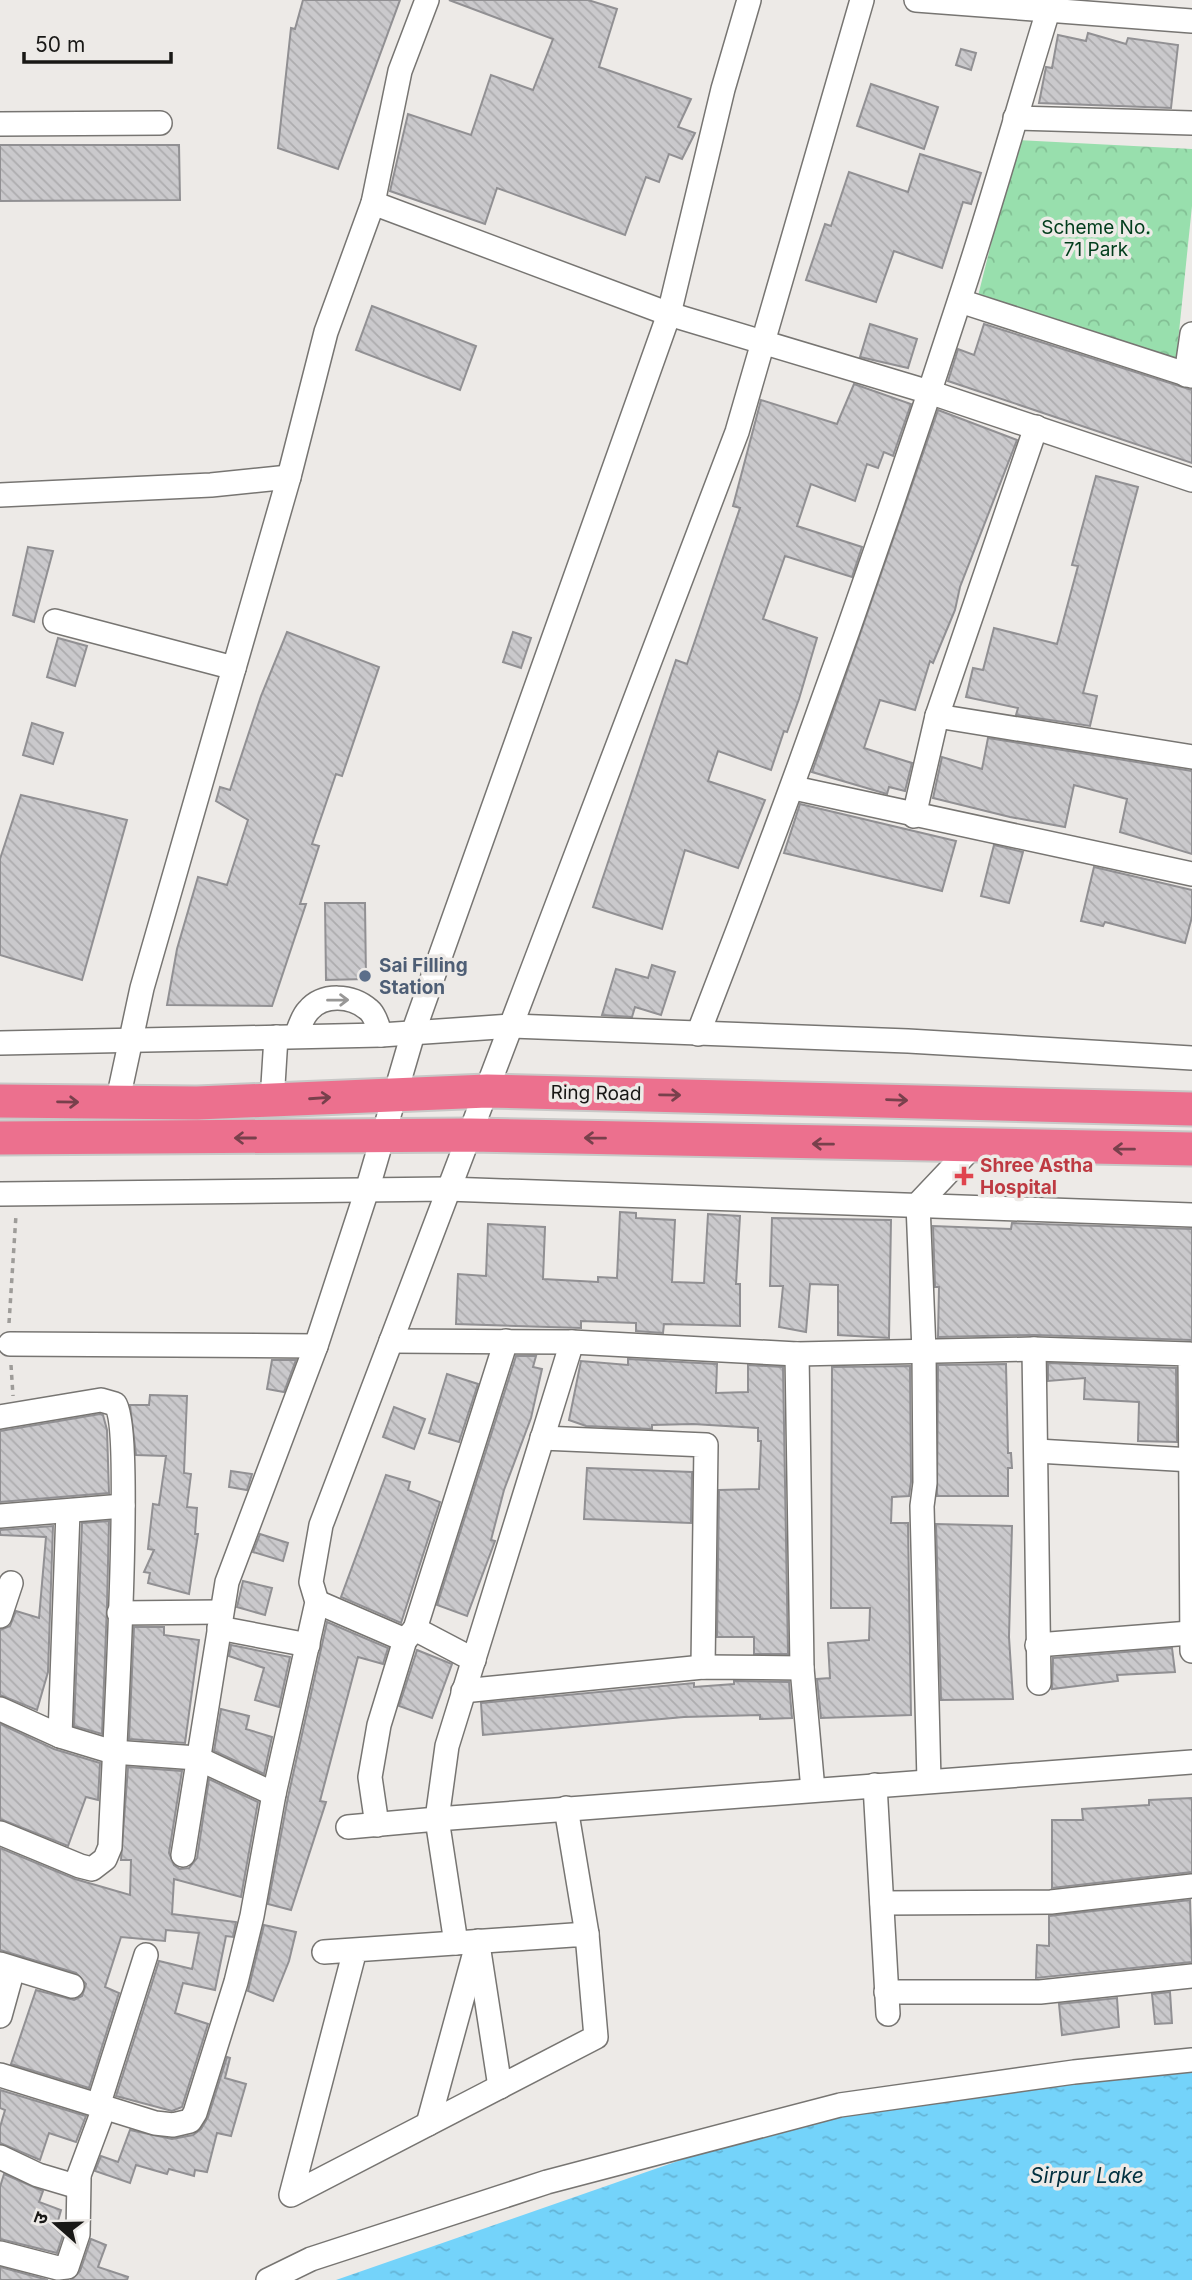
<svg xmlns="http://www.w3.org/2000/svg" width="1192" height="2280" font-family="Inter,'Noto Sans Devanagari',sans-serif">
<style>
.park{fill:url(#park-crowns)}
.water{fill:url(#water-ripples)}
.building{fill:url(#building-back-hatch);stroke:#919093;stroke-width:2}
.lines{fill:none;stroke-linecap:round;stroke-linejoin:round}
.minor-casing{stroke:#777572;stroke-width:26}
.highway-casing{stroke:#c8c8c7;stroke-width:37}
.path{stroke:#9e9c99;stroke-width:3.5;stroke-dasharray:5 5;stroke-linecap:butt}
.minor{stroke:#fff;stroke-width:23}
.highway{stroke:#ec708e;stroke-width:33}
.oneway{stroke:#989796}
.oneway2{stroke:#78404c}
.service-dot{fill:#5c6f8a;stroke:#edeae7;stroke-width:2.5}
.health-dot{fill:#e0444e;stroke:#edeae7;stroke-width:2.5}
.labels{text-anchor:middle;dominant-baseline:central;stroke-width:7;stroke-linejoin:round;paint-order:stroke}
.park-label{font-size:19px;fill:#003c1b;stroke:#edeae7}
.service-label{font-size:19px;font-weight:bold;fill:#4e5e75;stroke:#edeae7;text-anchor:start}
.street-label{font-size:19px;fill:#191816;stroke:#edeae7}
.health-label{font-size:19px;font-weight:bold;fill:#be3a42;stroke:#edeae7;text-anchor:start}
.water-label{font-size:21px;font-style:italic;fill:#01303f;stroke:#edeae7}
</style>
<defs>
<pattern id="park-crowns" width="20" height="18" patternUnits="userSpaceOnUse" patternTransform="scale(1.75)"><rect width="20" height="18" fill="#98dfad"/><path d="M2 6a3 3 0 1 1 6 0M12 15a3 3 0 1 1 6 0" fill="none" stroke="#82bf94"/></pattern>
<pattern id="water-ripples" width="26" height="14" patternUnits="userSpaceOnUse" patternTransform="scale(1.75)"><rect width="26" height="14" fill="#74d3fa"/><path d="M2 4q2-2 4 0t4 0M15 11q2-2 4 0t4 0" fill="none" stroke="#64b4d6"/></pattern>
<pattern id="building-back-hatch" width="6" height="6" patternUnits="userSpaceOnUse" patternTransform="scale(1.75)"><rect width="6" height="6" fill="#cac9cc"/><path d="M-1 5l2 2M0 0l6 6M5-1l2 2" fill="none" stroke="#adacae"/></pattern>
</defs>
<rect width="100%" height="100%" fill="#edeae7"/>
<path class="park" d="M1017 140 1192 149V206L1176 361 978 296Z"/>
<path class="water" d="M1192 2061V2280H336L813 2114Z"/>
<g class="building">
<path d="M303 0H400L338 169 278 148 291 28 295 29Z"/>
<path d="M449 0H588L617 9 599 67 691 99 678 127 695 133 682 159 669 154 659 182 646 177 625 235 497 188 485 224 390 191 408 114 471 135 491 75 533 90 553 39Z"/>
<path d="M1088 33 1126 44 1128 38 1178 45 1171 108 1039 103 1046 67 1052 68 1058 35 1086 41Z"/>
<path d="M961 49 976 53 971 70 956 65Z"/>
<path d="M871 84 938 107 924 149 857 126Z"/>
<path d="M0 145H179L180 200 0 201Z"/>
<path d="M920 154 981 173 971 204 963 202 942 268 894 251 876 302 806 280 825 224 831 226 849 172 908 192Z"/>
<path d="M372 306 476 346 460 390 356 350Z"/>
<path d="M870 324 917 339 908 368 860 357Z"/>
<path d="M984 324 1192 390V463L948 381 958 349 974 355Z"/>
<path d="M854 384 911 404 893 456 884 452 878 468 867 464 855 501 811 484 797 526 862 547 852 577 785 556 763 619 817 638 799 699 787 732 784 731 771 770 718 751 708 781 765 800 738 868 685 850 662 929 593 907 676 660 687 664 740 508 733 506 761 400 837 424Z"/>
<path d="M938 410 1017 440 960 587 955 610 933 663 930 661 915 710 880 700 864 748 912 763 905 791 889 787 887 794 812 772Z"/>
<path d="M1096 476 1138 487 1083 693 1097 696 1090 726 1016 715 1018 708 966 697 973 668 983 670 994 628 1057 644 1078 566 1072 565Z"/>
<path d="M28 547 53 551 34 622 13 615Z"/>
<path d="M287 632 379 667 342 776 336 774 312 844 319 846 300 904H306L272 1006 167 1005 177 949 198 877 227 885 248 820 216 801 220 787 230 790 261 696Z"/>
<path d="M513 632 531 638 521 668 503 662Z"/>
<path d="M58 638 87 646 75 686 47 677Z"/>
<path d="M32 723 63 733 53 764 23 755Z"/>
<path d="M988 738 1192 771V854L1120 832 1127 799 1074 785 1065 827 1010 817 933 798 942 757 982 769Z"/>
<path d="M21 795 127 820 82 980 0 955V859Z"/>
<path d="M800 804 956 841 942 891 784 853Z"/>
<path d="M994 845 1023 852 1009 903 981 896Z"/>
<path d="M1094 867 1192 890V917L1185 943 1105 922 1103 926 1081 921Z"/>
<path d="M325 903H365L366 979 326 980Z"/>
<path d="M652 965 675 972 661 1015 635 1007 632 1017 602 1015 616 969 648 978Z"/>
<path d="M620 1212 636 1213V1218L675 1220 672 1282 704 1283 708 1214 740 1216 736 1284H740V1326L664 1324 663 1333 636 1331V1323L581 1321V1328L456 1324 458 1274 486 1276 488 1224 545 1227 543 1279 598 1282V1277L617 1278Z"/>
<path d="M772 1218 891 1220 889 1338 838 1335V1285L810 1284 806 1332 779 1327 783 1286H770Z"/>
<path d="M1012 1223 1192 1229V1340L1034 1335 938 1337 939 1287H935L933 1226 1011 1229Z"/>
<path d="M516 1356H536L533 1367 542 1369 531 1418 504 1490 491 1540 495 1541 467 1616 437 1605Z"/>
<path d="M628 1359 717 1364 716 1393 748 1392V1365L783 1367 788 1654H754V1637H717L719 1490 759 1489 761 1441H758V1428L693 1424 652 1425V1429L586 1426 569 1420 581 1361 628 1365Z"/>
<path d="M272 1360H296L284 1392 267 1389Z"/>
<path d="M1048 1363 1176 1368 1177 1442 1138 1441 1139 1402 1084 1399 1085 1378 1048 1381Z"/>
<path d="M1006 1364 1008 1453H1011L1012 1468H1008V1496H937L938 1365Z"/>
<path d="M910 1366 911 1482 909 1496 892 1497 891 1523H908L911 1715 821 1718 817 1679 830 1678 828 1643 869 1640 870 1608H831L832 1367Z"/>
<path d="M447 1374 478 1384 459 1442 429 1433Z"/>
<path d="M150 1395 187 1396 184 1473 191 1474 187 1507 197 1508 195 1534H198L189 1594 148 1583 150 1573 144 1572 154 1550 148 1549 153 1504 159 1505 166 1456 136 1455 130 1405H149Z"/>
<path d="M394 1407 425 1419 414 1449 383 1437Z"/>
<path d="M100 1414 103 1415 107 1430 109 1493 0 1502V1431Z"/>
<path d="M587 1468 692 1472 691 1523 584 1519Z"/>
<path d="M231 1471 252 1474 247 1490 229 1487Z"/>
<path d="M386 1475 410 1482 408 1490 440 1502 401 1623 341 1597Z"/>
<path d="M109 1521 107 1606 102 1734 74 1726 82 1523Z"/>
<path d="M936 1524 1012 1526 1009 1637 1013 1699 941 1700Z"/>
<path d="M53 1526 48 1672 37 1710 0 1695V1630L10 1626 16 1611 39 1618 46 1537 0 1535V1530Z"/>
<path d="M260 1534 288 1543 283 1561 253 1552Z"/>
<path d="M243 1581 272 1588 265 1615 237 1607Z"/>
<path d="M327 1622 388 1648 383 1664 358 1657 320 1801 326 1802 291 1910 268 1904 288 1797Z"/>
<path d="M134 1627H164V1635L199 1640 185 1743 129 1739Z"/>
<path d="M231 1645 290 1657 279 1707 255 1700 264 1668 229 1656Z"/>
<path d="M1172 1648 1175 1672 1117 1675 1118 1681 1052 1689 1053 1658Z"/>
<path d="M417 1650 452 1664 432 1718 399 1706Z"/>
<path d="M734 1681 789 1682 792 1718 760 1719V1715L684 1717 483 1735 481 1703 694 1683V1687L734 1684Z"/>
<path d="M221 1709 249 1716 246 1729 272 1737 264 1774 214 1751Z"/>
<path d="M0 1724 54 1749 100 1763 98 1800 86 1797 68 1846 0 1819Z"/>
<path d="M128 1767 182 1771 169 1853 174 1865 180 1869 189 1868 197 1858 209 1779 258 1802 241 1897 174 1879 172 1914 236 1922 233 1937 226 1936 215 1990 183 1983 175 2013 208 2024 182 2107 172 2111 116 2096 159 1961 192 1969 199 1933 166 1930 165 1941 121 1937 105 1987 119 1993 89 2088 11 2064 36 1990 74 2000 82 1996 86 1984 76 1973 0 1950V1848L75 1879 130 1895 131 1860H121Z"/>
<path d="M1192 1798V1872L1052 1888V1820H1083L1082 1809 1149 1805V1800Z"/>
<path d="M1190 1900 1192 1962 1036 1978 1037 1945 1049 1946V1916Z"/>
<path d="M264 1925 296 1932 289 1961 273 2001 248 1991Z"/>
<path d="M1170 1992 1172 2023 1155 2024 1152 1994Z"/>
<path d="M1117 1998 1119 2027 1062 2035 1059 2004Z"/>
<path d="M227 2057 230 2058 225 2078 246 2084 231 2136 217 2133 207 2172 195 2170 194 2176 169 2169 167 2174 136 2165 130 2183 95 2171 101 2156 118 2162 130 2130 172 2139 193 2135 201 2129 208 2117Z"/>
<path d="M0 2090 86 2116 76 2142 49 2133 40 2160 0 2143V2127L5 2110 0 2108Z"/>
<path d="M4 2174 43 2191 39 2202 61 2210 56 2228 64 2232 57 2253 0 2239V2187Z"/>
<path d="M91 2239 106 2245 98 2267 128 2277 127 2280H71L80 2271Z"/>
<path d="M0 2267 48 2280H0Z"/>
</g>
<g class="lines">
<defs>
<g id="minor">
<path d="M916 0 1192 21"/>
<path d="M1015 118 1192 123"/>
<path d="M0 124 160 123"/>
<path d="M373 203 669 314 929 392 1192 480"/>
<path d="M960 301 1192 376"/>
<path d="M1186 375 1192 334"/>
<path d="M0 495 211 485 289 477"/>
<path d="M55 621 234 668"/>
<path d="M937 716 1036 427"/>
<path d="M794 788 1192 874"/>
<path d="M914 816 937 716 1192 757"/>
<path d="M698 1034C792 793 879 549 959 302 991 206 1018 108 1048 11"/>
<path d="M296 1036C299 1029 302 1017 308 1011 323 993 352 995 369 1010 375 1015 378 1027 381 1035"/>
<path d="M0 1043 381 1035 512 1026 908 1041 1192 1058"/>
<path d="M272 1101 276 1037"/>
<path d="M117 1104 142 988 289 477 326 332 373 203 400 71 427 0"/>
<path d="M0 1194 447 1189 1192 1215"/>
<path d="M391 1341 572 1342 797 1354 1034 1349 1190 1354 1192 1651"/>
<path d="M572 1342 447 1746 437 1819 1192 1762"/>
<path d="M10 1344 316 1346"/>
<path d="M1034 1349 1039 1683"/>
<path d="M797 1354 802 1668 813 1790"/>
<path d="M0 1417 101 1400 115 1404C135 1429 112 1788 110 1847L105 1859 92 1869 80 1866 0 1833"/>
<path d="M542 1438 706 1445 703 1667"/>
<path d="M1037 1451 1192 1460"/>
<path d="M0 1516 123 1506"/>
<path d="M317 1602 405 1640 415 1629 474 1660"/>
<path d="M119 1613 220 1612"/>
<path d="M0 1616 11 1583"/>
<path d="M219 1628 308 1645"/>
<path d="M415 1629 506 1341"/>
<path d="M1037 1645 1190 1633"/>
<path d="M463 1691 703 1667 802 1668"/>
<path d="M0 1709 60 1736 113 1752 197 1758 274 1794"/>
<path d="M60 1736 68 1511"/>
<path d="M929 1781 922 1506 925 1483 924 1351 918 1204 972 1147"/>
<path d="M875 1785 888 2014"/>
<path d="M566 1808 587 1934"/>
<path d="M377 1825 370 1777 379 1725 405 1640"/>
<path d="M348 1827 437 1819 456 1943"/>
<path d="M183 1855 227 1582 316 1346 368 1187 414 1030 669 314 723 89 749 0"/>
<path d="M882 1903 1051 1902 1192 1886"/>
<path d="M479 1951 500 2087"/>
<path d="M324 1952 587 1934 596 2037 291 2195 355 1950"/>
<path d="M0 1964 72 1986"/>
<path d="M886 1992H1040L1192 1976"/>
<path d="M0 2016 13 1969"/>
<path d="M0 2075 155 2123 173 2125 190 2121 195 2113 236 1982 252 1916 274 1794 317 1602 311 1582 321 1525 737 432 862 0"/>
<path d="M98 2106 146 1955"/>
<path d="M428 2124 478 1941"/>
<path d="M0 2157 38 2175 75 2186 104 2108"/>
<path d="M0 2253 58 2268 67 2267 78 2234 79 2179"/>
<path d="M268 2280 311 2259 547 2182 840 2105 1074 2072 1192 2060"/>
</g>
<g id="highway">
<path d="M0 1101 197 1103 487 1091 1192 1109"/>
<path d="M0 1138 470 1135 1192 1149"/>
</g>
</defs>
<use href="#minor" class="minor-casing"/>
<use href="#highway" class="highway-casing"/>
<g class="path">
<path d="M9 1323 16 1215"/>
<path d="M11 1365 13 1396"/>
</g>
<use href="#minor" class="minor"/>
<use href="#highway" class="highway"/>
</g>
<defs><path id="oneway-shaft" d="M-6 0H5M1.5-3L5.5 0L1.5 3" fill="none" stroke-width="1.6" stroke-linecap="round" stroke-linejoin="round" transform="scale(1.75)"/></defs>
<use class="oneway" href="#oneway-shaft" transform="translate(338 1000) rotate(-1)"/>
<g class="oneway2">
<use href="#oneway-shaft" transform="translate(670 1095) rotate(1)"/>
<use href="#oneway-shaft" transform="translate(320 1098) rotate(-4)"/>
<use href="#oneway-shaft" transform="translate(897 1100) rotate(2)"/>
<use href="#oneway-shaft" transform="translate(68 1102) rotate(1)"/>
<use href="#oneway-shaft" transform="translate(245 1138) rotate(-180)"/>
<use href="#oneway-shaft" transform="translate(595 1138) rotate(-179)"/>
<use href="#oneway-shaft" transform="translate(823 1144) rotate(-179)"/>
<use href="#oneway-shaft" transform="translate(1124 1149) rotate(-179)"/>
</g>
<circle class="service-dot" cx="365" cy="976" r="7"/>
<path class="health-dot" d="M960.5 1165.5h7v7h7v7h-7v7h-7v-7h-7v-7h7z"/>
<g class="labels">
<g class="park-label">
<text x="1096" y="227">Scheme No.<tspan x="1096" dy="22">71 Park</tspan></text>
</g>
<g class="service-label">
<text x="379" y="965">Sai Filling<tspan x="379" dy="22">Station</tspan></text>
</g>
<g class="street-label">
<text transform="translate(596 1093) rotate(1)">Ring Road</text>
</g>
<g class="health-label">
<text x="980" y="1165">Shree Astha<tspan x="980" dy="22">Hospital</tspan></text>
</g>
<g class="water-label">
<text x="1087" y="2175">Sirpur Lake</text>
</g>
</g>
<g transform="translate(56 2224) rotate(290)" stroke="#edeae7" stroke-width="5" paint-order="stroke">
<path d="M0-5L12 26L0 18L-12 26Z" fill="#191816"/>
<text y="-10" font-size="19" font-weight="bold" text-anchor="middle" fill="#191816">उ</text>
</g>
<path d="M24 52v10h147v-10" fill="none" stroke="#191816" stroke-width="3.5"/>
<text x="35" y="52" font-size="21" fill="#191816" stroke="#edeae7" stroke-width="5" paint-order="stroke">50 m</text>
</svg>
